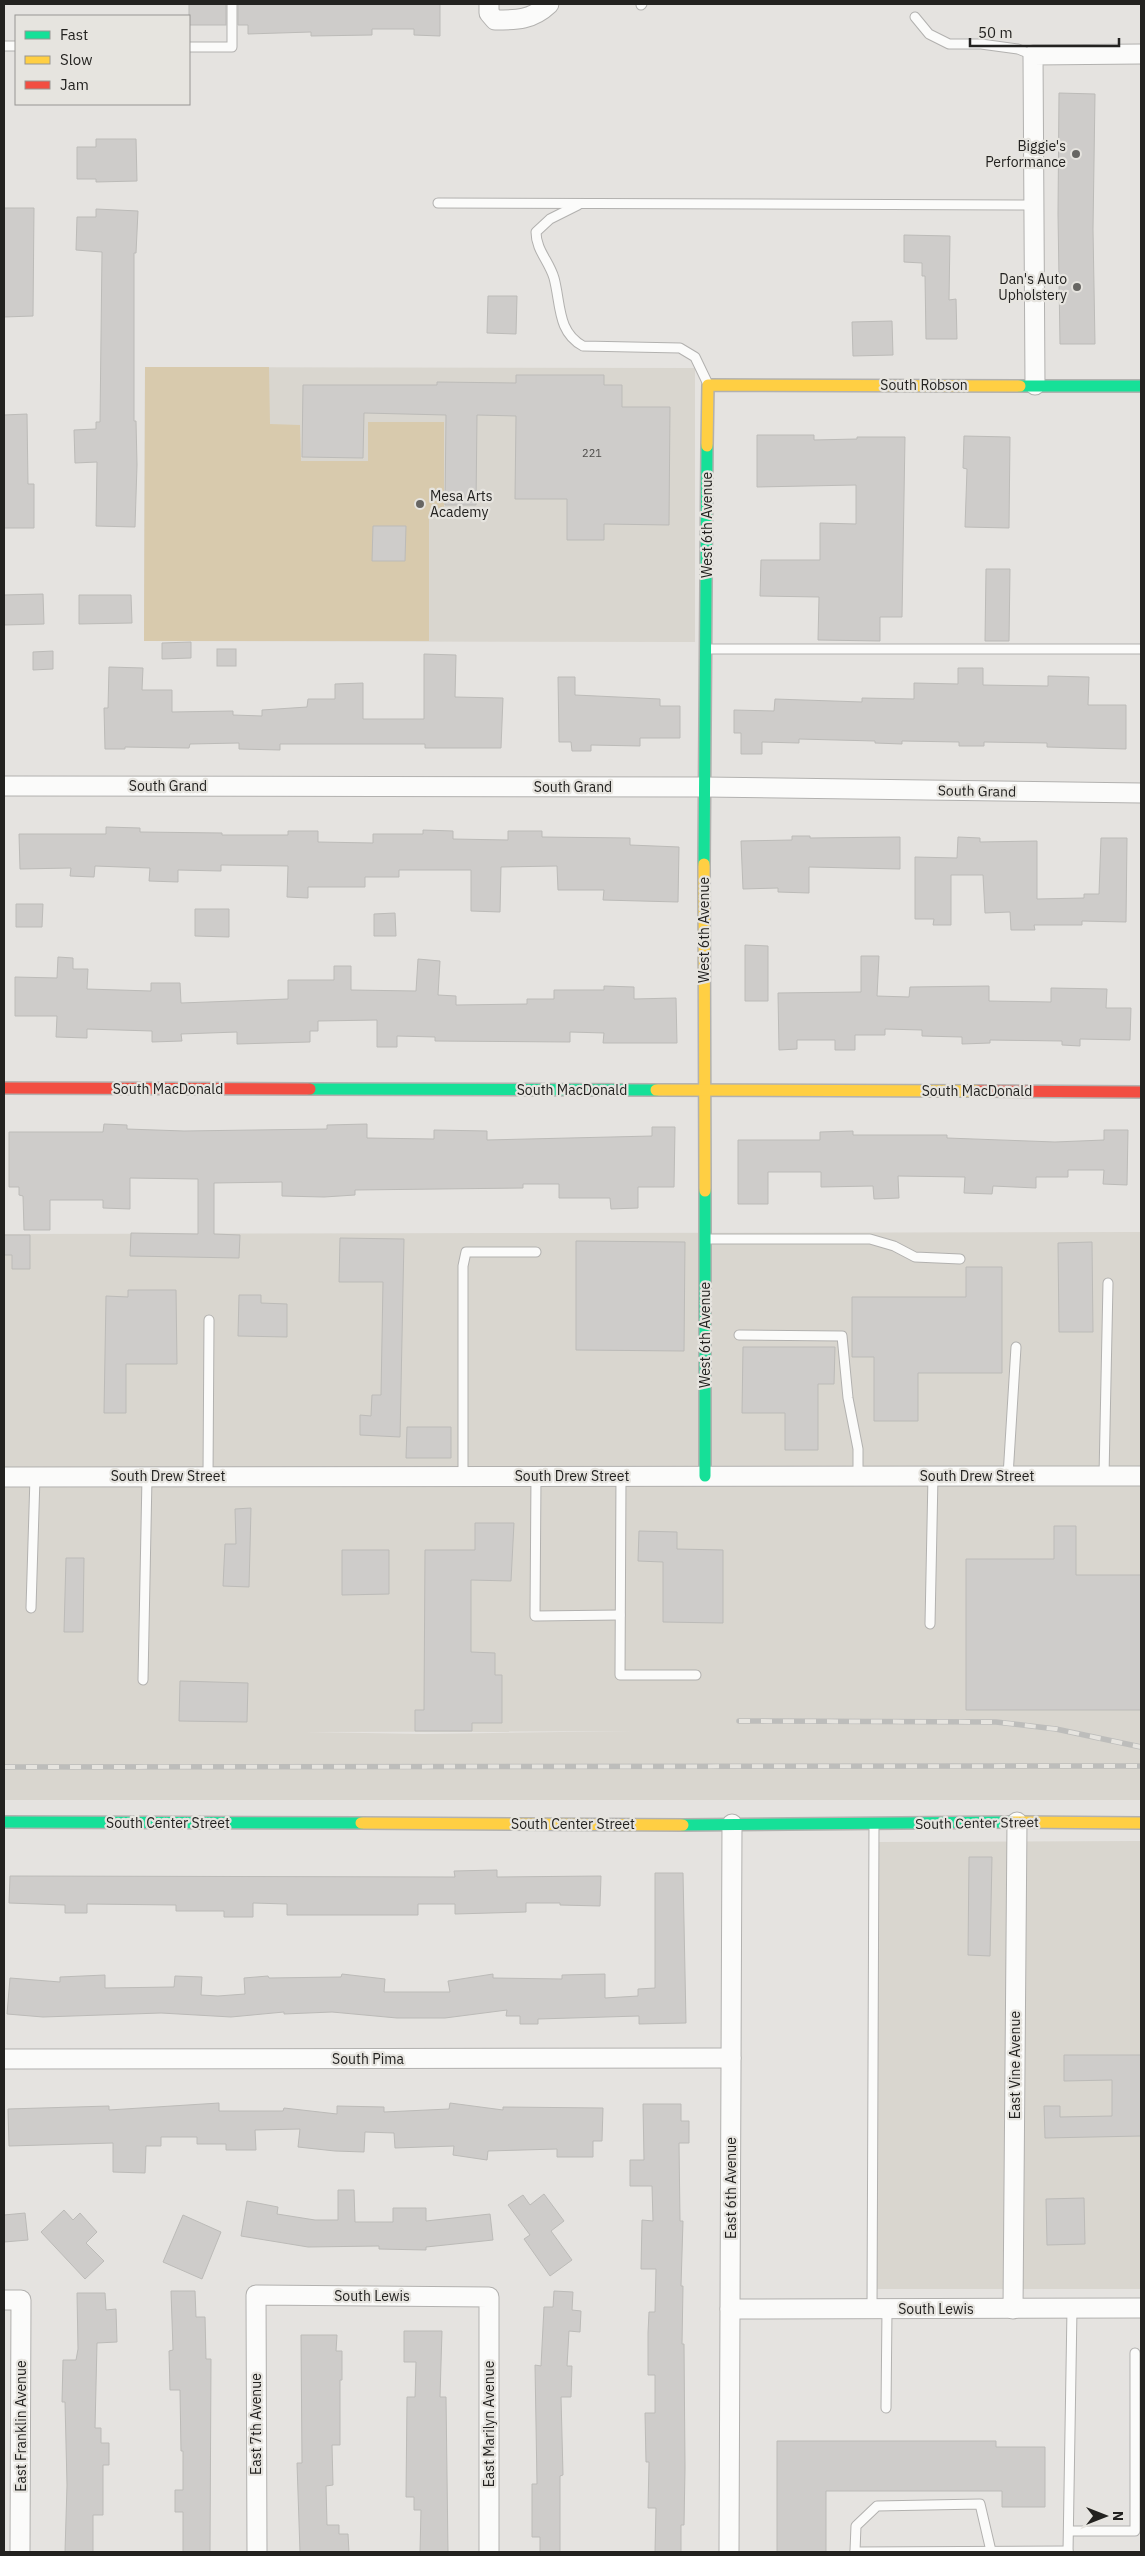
<svg xmlns="http://www.w3.org/2000/svg" width="1145" height="2556" font-family="'IBM Plex Sans',sans-serif">
<style>
.built{fill:#d9d6cf;fill-rule:evenodd}
.green{fill:#d8caad}
.building{fill:#ceccca;stroke:#bcbbb8}
.lines{fill:none;stroke-linecap:round;stroke-linejoin:round}
.lane-casing{stroke:#b2b1af;stroke-width:11}
.street-casing{stroke:#b2b1af;stroke-width:21}
.fast-casing{stroke:#b2b1af;stroke-width:14}
.slow-casing{stroke:#b2b1af;stroke-width:14}
.jam-casing{stroke:#b2b1af;stroke-width:14}
.lane{stroke:#fbfbfa;stroke-width:9}
.street{stroke:#fbfbfa;stroke-width:19}
.fast{stroke:#16e098;stroke-width:11}
.slow{stroke:#ffcf43;stroke-width:11}
.jam{stroke:#f24e42;stroke-width:11}
.rail-casing{stroke:#bdbdbb;stroke-width:5.5}
.rail{stroke:#e6e4df;stroke-width:4;stroke-dasharray:11;stroke-linecap:butt}
.poi-dot{fill:#676663;stroke:#e6e4df;stroke-width:2}
.labels{text-anchor:middle;dominant-baseline:central;stroke-width:4.5;stroke-linejoin:round;paint-order:stroke}
.number-label{font-size:11px;fill:#4e4c4a}
.poi-label{font-size:14px;fill:#232220;stroke:#e6e4df;text-anchor:end}
.street-label{font-size:14px;fill:#232220;stroke:#e6e4df}
</style>
<rect width="100%" height="100%" fill="#e5e3e0"/>
<g class="built">
<path d="M145 367 695 368V642L144 641Z"/>
<path d="M1141 1232V1800H4V1234ZM635 1731 423 1734 305 1732Z"/>
<path d="M1141 1841V2289H874L877 1842Z"/>
</g>
<path class="green" d="M145 367H269L270 424 300 425 301 461H368V422H444V514H429V641H144Z"/>
<g class="building">
<rect x="189" y="4" width="37" height="21"/>
<path d="M238 4H440V36L414 35V29H372V35L311 36V32L248 34V25H238Z"/>
<path d="M1059 93 1095 94 1093 229 1095 344H1060L1058 214Z"/>
<path d="M96 139H136L137 181 96 182V179H77V147H96Z"/>
<path d="M4 208H34L33 316 4 317Z"/>
<path d="M96 209 138 211 136 253H134V421H136L137 465 135 527 96 526 97 462 75 463 74 430 96 429V422H100L102 252 76 250 77 217H96Z"/>
<path d="M904 235 950 236 949 300 956 299 957 339H926L925 276H922V263L904 262Z"/>
<path d="M488 296H517L516 334 487 333Z"/>
<path d="M892 321 893 355 853 356 852 322Z"/>
<path d="M516 375H604V385H622V407H670L669 525 604 524V540H567V499H515L516 416 477 415 476 505H445L446 415 364 413 363 458 302 457 303 385H437V382L516 383Z"/>
<path d="M27 414 28 484H34V528H4V415Z"/>
<path d="M757 435H814V440L857 439V437H905L902 617H880V641L818 640 819 597 760 596 761 560H820V523L856 524V485L757 487Z"/>
<path d="M964 436 1010 437 1009 528 965 527 967 469 963 468Z"/>
<path d="M373 526H406L405 561H372Z"/>
<path d="M986 569H1010L1009 641H985Z"/>
<path d="M43 594 44 624 4 625V595Z"/>
<path d="M79 595H131L132 623 79 624Z"/>
<path d="M191 642V658L162 659V643Z"/>
<rect x="217" y="649" width="19" height="17"/>
<path d="M53 651V669L33 670V652Z"/>
<path d="M424 654 456 655 455 697 503 698 501 748H425V744H280V750L239 749V743L190 744 189 748 125 747V749H105L104 708H108L109 667 143 668 142 690H172V712L233 711V715L262 716V710L307 707 308 699H335V684L363 683V719H424Z"/>
<path d="M958 668H983V685L1048 686V676L1089 677 1088 705H1126V749L1047 747V743L984 742V746H959V742L902 741V744L875 743V741L799 739V743L762 742V754H741V733H734V710L774 711 775 699 862 702V698L914 699V683L958 684Z"/>
<path d="M558 677H575V695L660 699V706H680V738H640V746L591 745V751H572L571 742H559Z"/>
<path d="M106 827 140 828V832L222 833V835H288V831H318V842L373 843V834H423V830L453 831V839L508 840V831H542V837L630 838V845L679 847 678 902 603 900 604 890H558L557 866 501 867 500 912 471 911V870H399V877H365V887H308V898L287 897 288 866 221 865V871L178 870V882L149 881 150 868 95 866 94 877 70 876 71 868 20 869 19 834H106Z"/>
<path d="M792 836H810V838L900 837V869L809 867V893L778 892V888L743 889 741 841 792 840Z"/>
<path d="M958 837 980 838V842L1037 841V899L1084 898V894H1099L1101 838H1127L1126 922 1082 921V925H1034L1035 930H1011L1010 912 985 913 983 875H951V925H933L934 919H915V857L957 858Z"/>
<path d="M16 904H43L42 927H16Z"/>
<path d="M195 909H229V937L195 936Z"/>
<path d="M395 913 396 936H374V914Z"/>
<path d="M745 945 768 946V1001H745Z"/>
<path d="M861 956H879L877 996 909 997 910 987 989 986V1001L1051 1002V988L1107 989 1106 1008H1131L1130 1040 1080 1039V1046L1062 1045V1041L990 1040V1043L962 1044V1037L922 1036V1030L885 1029V1035H855V1050H835V1040H797V1049L779 1050 778 993 861 992Z"/>
<path d="M58 957 73 958V969H88L87 989 151 991V983H180L181 1003 288 999V980H334V966H351V990L416 991 418 959 440 961 438 995 456 996V1005L527 1004V999H554V990H604V986L634 987V999L676 998 677 1043H603L604 1033 570 1032V1042L435 1041V1037L397 1036V1047H377V1020L318 1021V1031H310V1042L237 1044V1032L181 1034 182 1041 152 1042V1031L87 1029V1038L56 1037 57 1016H15V977L57 978Z"/>
<path d="M104 1124 127 1125V1129L184 1131 327 1129V1125L367 1124V1138L434 1139V1130L487 1131V1140L652 1136V1127H675L674 1187H638V1208L611 1209 610 1198H559V1184H523V1188L355 1190V1195L324 1197 282 1196V1182L214 1183V1234L240 1235 239 1258 130 1256 131 1233 198 1234V1179L130 1178V1209L103 1208V1200H50V1230H24L23 1196 19 1195V1187H9V1132H103Z"/>
<path d="M1104 1130H1128L1127 1185 1103 1184 1104 1170H1068V1177H1036V1188L993 1186 992 1194 964 1193 965 1177 898 1176 899 1198 874 1199 873 1186 821 1187V1172H768V1204H738V1140H820V1132L853 1131V1135H947V1138L1055 1142 1104 1140Z"/>
<path d="M4 1235H30V1269H12V1255H4Z"/>
<path d="M340 1238 404 1239 400 1437 360 1435V1415L371 1416 372 1395H381L383 1282H339Z"/>
<path d="M576 1241 685 1242 684 1351 576 1350Z"/>
<path d="M1092 1242 1093 1332H1059L1058 1243Z"/>
<path d="M966 1267H1002V1373H918V1421H874V1357H852V1297H966Z"/>
<path d="M128 1290H176L177 1364H126V1413H104L106 1296 128 1297Z"/>
<path d="M239 1295H261V1303L287 1304V1337L238 1336Z"/>
<path d="M743 1347H835L834 1384H818V1450H785V1413H742Z"/>
<path d="M407 1427H451V1458H406Z"/>
<path d="M251 1508 249 1587 223 1586 225 1544H236L235 1509Z"/>
<path d="M475 1523H514L511 1581 471 1580V1652L495 1653V1675H502V1723H472V1731H415V1710H424L425 1550H475Z"/>
<path d="M1054 1526H1076V1575H1141V1710H966V1559H1054Z"/>
<path d="M639 1531 677 1532V1549L723 1550V1623L663 1622V1562L638 1561Z"/>
<path d="M342 1550H389V1594L342 1595Z"/>
<path d="M66 1558H84L83 1632H64Z"/>
<path d="M180 1681 248 1683 247 1722 179 1721Z"/>
<path d="M969 1857H992L990 1956 968 1955Z"/>
<path d="M497 1870V1877L601 1876 600 1906 560 1905V1903H526V1912L455 1914V1904H418V1915H287V1904L253 1903V1917H224V1911H176V1905L87 1904V1913H65V1905L9 1903 10 1876 455 1877 454 1871Z"/>
<path d="M655 1873H683L686 2023 639 2024V2016L538 2019V2024H520V2016H506L507 2010 445 2018H397L332 2012 284 2014V2012L231 2017 161 2013 43 2017 7 2014 10 1978 60 1982V1977L105 1975V1988L174 1987 175 1976 202 1977 201 1995 218 1996 245 1994 244 1978 268 1976 269 1978 341 1977 342 1974 385 1979 384 1992H450L448 1981 493 1974V1978L562 1979V1975L605 1974V1998L638 1996V1989L655 1988Z"/>
<path d="M1064 2055H1141V2136L1045 2138 1044 2106H1060V2117L1112 2116V2080L1064 2081Z"/>
<path d="M219 2103V2111H283L284 2108 337 2114V2106L384 2107V2112L449 2109 450 2103 503 2110V2107L603 2108 602 2141H593V2157H557V2149L488 2151 487 2160 453 2155 454 2146 395 2148 394 2133 365 2132 364 2152 335 2151 298 2147 300 2129 255 2130 256 2150H226V2144H197V2137H161V2146H146L145 2173 113 2172V2143L9 2146 8 2109 109 2106V2110Z"/>
<path d="M643 2104H681V2121H689V2143H679L680 2221H683L681 2286H683L682 2344H684L685 2468 684 2525H681V2552H655L656 2508H648L649 2462H646L645 2413H655V2375H648V2333L649 2312H655L656 2269H641L642 2220 653 2221 652 2186H630V2160H644Z"/>
<path d="M338 2190H354L355 2222H393V2208H426V2221L490 2214 493 2240 426 2247V2250L379 2249V2246L308 2247 241 2236 247 2201 278 2207 277 2214 315 2220H338Z"/>
<path d="M544 2194 564 2221 551 2231 572 2260 550 2276 524 2239 530 2235 508 2205 523 2195 530 2205Z"/>
<path d="M1084 2198 1085 2244 1047 2245 1046 2199Z"/>
<path d="M64 2210 73 2220 80 2213 97 2232 86 2243 104 2261 85 2279 41 2232Z"/>
<path d="M25 2213 28 2240 4 2242V2215Z"/>
<path d="M183 2215 221 2232 202 2279 163 2262Z"/>
<path d="M171 2291H195L196 2317H205L206 2359H211L210 2552H183V2512H175V2490H183V2451H181L180 2390H170L169 2351 173 2350Z"/>
<path d="M554 2291 573 2292 572 2310 581 2311 580 2332 569 2331 567 2366H572L571 2397H561L563 2475 560 2476V2552H540V2537H532V2484H537L535 2365 541 2366 544 2307H553Z"/>
<path d="M77 2293H105L106 2310 116 2309 117 2342 97 2343 95 2428H101V2443H109V2465H103V2515H93V2552H65L67 2485 65 2402H62L63 2360H76L78 2349Z"/>
<path d="M404 2331H442L440 2397H446L448 2552H420L421 2510H414V2497H406L407 2397H415L416 2362H404Z"/>
<path d="M301 2335H337L336 2351H342V2380H340V2445H332L333 2485 326 2486 327 2525H339V2534H348L349 2552H300L297 2463H302Z"/>
<path d="M777 2441H996V2447H1045V2507H1002V2491H826V2552H777Z"/>
</g>
<g class="lines">
<defs>
<g id="lane">
<path d="M641 5 642 4"/>
<path d="M915 17 929 34 949 44H981L1018 49 1033 55"/>
<path d="M4 46H16"/>
<path d="M189 47H232V4"/>
<path d="M438 203 1034 205"/>
<path d="M578 205 550 219 536 232C536 250 549 261 554 278 561 304 557 332 583 346L680 348 695 357 707 382"/>
<path d="M707 649H1141"/>
<path d="M707 1239H870L894 1246 915 1257 960 1259"/>
<path d="M739 1335 842 1336 848 1398 858 1449V1476"/>
<path d="M208 1476 209 1320"/>
<path d="M463 1476V1266L466 1252H536"/>
<path d="M536 1476 535 1616 620 1615"/>
<path d="M621 1476 620 1675H696"/>
<path d="M1008 1476 1016 1347"/>
<path d="M1104 1476 1108 1283"/>
<path d="M31 1608 35 1477"/>
<path d="M930 1624 933 1476"/>
<path d="M143 1680 147 1477"/>
<path d="M872 2309 874 1825"/>
<path d="M886 2408 887 2310"/>
<path d="M1069 2531H1135V2353"/>
<path d="M855 2551 856 2526 877 2506 980 2504 991 2551"/>
<path d="M855 2552 1068 2551"/>
<path d="M1068 2552 1072 2309"/>
</g>
<g id="street">
<path d="M489 4V13L495 20C517 20 532 20 549 4"/>
<path d="M1035 385 1033 55 1141 54"/>
<path d="M4 786 704 787 1141 793"/>
<path d="M4 1477 1141 1476"/>
<path d="M4 2059 731 2058"/>
<path d="M4 2300H21L20 2552"/>
<path d="M730 2309 1141 2308"/>
<path d="M1013 2309 1017 1822"/>
<path d="M257 2552 256 2295 489 2297V2552"/>
<path d="M729 2552 732 1824"/>
</g>
<g id="fast">
<path d="M1020 386H1141"/>
<path d="M704 864 707 446"/>
<path d="M310 1089 656 1090"/>
<path d="M705 1191V1476"/>
<path d="M4 1822 361 1823"/>
<path d="M683 1825 1011 1822"/>
</g>
<g id="slow">
<path d="M707 446 708 385 1020 386"/>
<path d="M704 864 705 1191"/>
<path d="M656 1090 978 1091"/>
<path d="M1011 1822 1141 1823"/>
<path d="M361 1823 683 1825"/>
</g>
<g id="jam">
<path d="M4 1088 310 1089"/>
<path d="M978 1091 1141 1092"/>
</g>
</defs>
<use href="#lane" class="lane-casing"/>
<use href="#street" class="street-casing"/>
<use href="#fast" class="fast-casing"/>
<use href="#slow" class="slow-casing"/>
<use href="#jam" class="jam-casing"/>
<use href="#lane" class="lane"/>
<use href="#street" class="street"/>
<use href="#fast" class="fast"/>
<use href="#slow" class="slow"/>
<use href="#jam" class="jam"/>
<defs>
<g id="rail">
<path d="M739 1721 996 1722 1056 1729 1141 1747"/>
<path d="M4 1767 1141 1766"/>
</g>
</defs>
<use href="#rail" class="rail-casing"/>
<use href="#rail" class="rail"/>
</g>
<g class="poi-dot">
<circle cx="1076" cy="154" r="5"/>
<circle cx="1077" cy="287" r="5"/>
<circle cx="420" cy="504" r="5"/>
</g>
<g class="labels">
<g class="number-label">
<text x="592" y="453">221</text>
</g>
<g class="poi-label">
<text x="1066" y="146">Biggie's<tspan x="1066" dy="16">Performance</tspan></text>
<text x="1067" y="279">Dan's Auto<tspan x="1067" dy="16">Upholstery</tspan></text>
<text x="430" y="496" text-anchor="start">Mesa Arts<tspan x="430" dy="16">Academy</tspan></text>
</g>
<g class="street-label">
<text x="924" y="385">South Robson</text>
<text transform="translate(707 525) rotate(-90)">West 6th Avenue</text>
<text x="168" y="786">South Grand</text>
<text x="573" y="787">South Grand</text>
<text transform="translate(977 791) rotate(1)">South Grand</text>
<text transform="translate(704 930) rotate(-90)">West 6th Avenue</text>
<text x="168" y="1089">South MacDonald</text>
<text x="572" y="1090">South MacDonald</text>
<text x="977" y="1091">South MacDonald</text>
<text transform="translate(705 1335) rotate(-90)">West 6th Avenue</text>
<text x="168" y="1476">South Drew Street</text>
<text x="572" y="1476">South Drew Street</text>
<text x="977" y="1476">South Drew Street</text>
<text x="168" y="1823">South Center Street</text>
<text transform="translate(977 1823) rotate(-1)">South Center Street</text>
<text x="573" y="1824">South Center Street</text>
<text x="368" y="2059">South Pima</text>
<text transform="translate(1015 2065) rotate(-90)">East Vine Avenue</text>
<text transform="translate(731 2188) rotate(-90)">East 6th Avenue</text>
<text x="372" y="2296">South Lewis</text>
<text x="936" y="2309">South Lewis</text>
<text transform="translate(256 2424) rotate(-90)">East 7th Avenue</text>
<text transform="translate(489 2424) rotate(-90)">East Marilyn Avenue</text>
<text transform="translate(21 2426) rotate(-90)">East Franklin Avenue</text>
</g>
</g>
<rect width="1145" height="2556" fill="none" stroke="#232220" stroke-width="10"/>
<rect x="15" y="15" width="175" height="90" fill="#e6e4df" stroke="#989693"/>
<rect x="25" y="31" width="25" height="8" fill="#16e098" stroke="#989693"/>
<text x="60" y="40" font-size="15" fill="#232220">Fast</text>
<rect x="25" y="56" width="25" height="8" fill="#ffcf43" stroke="#989693"/>
<text x="60" y="65" font-size="15" fill="#232220">Slow</text>
<rect x="25" y="81" width="25" height="8" fill="#f24e42" stroke="#989693"/>
<text x="60" y="90" font-size="15" fill="#232220">Jam</text>
<g transform="translate(1105 2516) rotate(90)" stroke="#e6e4df" stroke-width="4" paint-order="stroke">
<path d="M0-4L9 19L0 12L-9 19Z" fill="#232220"/>
<text y="-8" font-size="14" font-weight="bold" text-anchor="middle" fill="#232220">N</text>
</g>
<path d="M970 38v8h149v-8" fill="none" stroke="#232220" stroke-width="2.5"/>
<text x="978" y="38" font-size="15" fill="#232220" stroke="#e6e4df" stroke-width="4" paint-order="stroke">50 m</text>
</svg>
